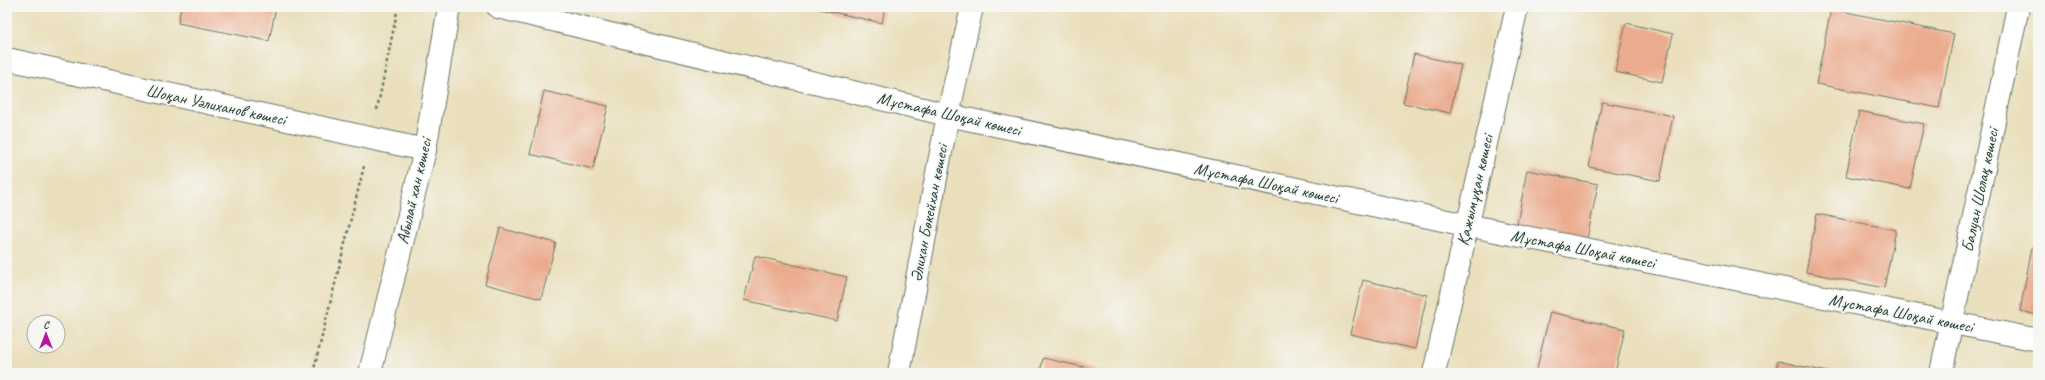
<svg xmlns="http://www.w3.org/2000/svg" width="2045" height="380" font-family="Caveat,sans-serif">
<style>
.building{fill:#ebac8e}
.lines{fill:none;stroke-linecap:round;stroke-linejoin:round}
.street-casing{stroke:#667664;stroke-width:24}
.secondary-casing{stroke:#667664;stroke-width:24}
.path{stroke:#667664;stroke-width:2.5;stroke-dasharray:3 3;stroke-linecap:butt}
.street{stroke:#fff;stroke-width:22}
.secondary{stroke:#fff;stroke-width:22}
.labels{text-anchor:middle;dominant-baseline:central;stroke-width:3.5;stroke-linejoin:round;paint-order:stroke}
.street-label{font-size:17px;fill:#1f3d34;stroke:#f6f6f2}
</style>
<rect width="100%" height="100%" fill="#f6f6f2"/>
<filter id="ink" filterUnits="userSpaceOnUse"><feTurbulence type="fractalNoise" baseFrequency=".025" numOctaves="2"/><feDisplacementMap in="SourceGraphic" scale="8" xChannelSelector="R" yChannelSelector="G"/><feConvolveMatrix kernelMatrix="1 2 1 2 8 2 1 2 1" color-interpolation-filters="sRGB"/></filter>
<filter id="wash" filterUnits="userSpaceOnUse"><feTurbulence type="fractalNoise" baseFrequency=".012" numOctaves="4" result="noise"/><feDisplacementMap in="SourceGraphic" scale="16" xChannelSelector="R" yChannelSelector="G"/><feGaussianBlur stdDeviation="0.9" result="paint"/><feColorMatrix in="noise" values="0 0 0 0 0 0 0 0 0 0 0 0 0 0 0 0 0 1.4 0 .05"/><feComposite in="paint" operator="in"/></filter>
<g filter="url(#wash)">
<rect width="100%" height="100%" fill="#eadfbc"/>
<g id="blocks">
<g class="building">
<path d="M181 7H276L269 41 178 23Z"/>
<path d="M810 7H885L882 23Z"/>
<path d="M1831 9 1954 34 1939 108 1816 84Z"/>
<path d="M1626 23 1673 34 1662 82 1615 72Z"/>
<path d="M1414 54 1461 65 1450 113 1403 103Z"/>
<path d="M544 91 608 106 593 169 530 154Z"/>
<path d="M1602 102 1673 116 1660 181 1589 167Z"/>
<path d="M1859 111 1924 124 1910 189 1846 176Z"/>
<path d="M1527 170 1598 184 1585 249 1515 235Z"/>
<path d="M1817 214 1896 230 1884 288 1806 272Z"/>
<path d="M500 228 556 243 541 299 485 284Z"/>
<path d="M2032 247 2038 249V315L2020 311Z"/>
<path d="M755 256 847 277 837 321 744 300Z"/>
<path d="M1363 280 1427 295 1415 349 1350 334Z"/>
<path d="M1550 312 1625 329 1615 373H1536Z"/>
<path d="M1043 358 1106 372V373H1040Z"/>
<path d="M1778 361 1828 372V373H1775Z"/>
</g>
</g>
</g>
<g filter="url(#ink)">
<use href="#blocks" fill-opacity="0" stroke="#667664" stroke-width="1"/>
<g class="lines">
<defs>
<g id="street">
<path d="M498 7 948 115 1466 225 2038 340"/>
<path d="M7 59 425 150"/>
<path d="M899 373 948 115 972 7"/>
<path d="M1434 373 1517 7"/>
<path d="M1941 373 2018 7"/>
</g>
<path id="secondary" d="M370 373 425 150 449 7"/>
</defs>
<use href="#street" class="street-casing"/>
<use href="#secondary" class="secondary-casing"/>
<g class="path">
<path d="M377 110 398 7"/>
<path d="M313 373 364 166"/>
</g>
<use href="#street" class="street"/>
<use href="#secondary" class="secondary"/>
</g>
</g>
<g class="labels">
<g class="street-label">
<text transform="translate(216 105) rotate(12)">Шоқан Уәлиханов көшесі</text>
<text transform="translate(949 114) rotate(13)">Мұстафа Шоқай көшесі</text>
<text transform="translate(1266 183) rotate(12)">Мұстафа Шоқай көшесі</text>
<text transform="translate(1475 190) rotate(-77)">Қажымұқан көшесі</text>
<text transform="translate(1980 190) rotate(-78)">Балуан Шолақ көшесі</text>
<text transform="translate(414 191) rotate(-77)">Абылай хан көшесі</text>
<text transform="translate(929 213) rotate(-79)">Әлихан Бөкейхан көшесі</text>
<text transform="translate(1583 249) rotate(11)">Мұстафа Шоқай көшесі</text>
<text transform="translate(1901 313) rotate(11)">Мұстафа Шоқай көшесі</text>
</g>
</g>
<rect width="2045" height="380" fill="none" stroke="#f6f6f2" stroke-width="24"/>
<g transform="translate(46 334)"><circle r="19" fill="#f6f6f2" stroke="#a0aca6"/>
<path d="M0-3L7 15L0 10L-7 15Z" fill="#b5179e"/>
<text y="-6" font-size="11" font-weight="bold" text-anchor="middle" fill="#1f3d34">С</text>
</g>
</svg>
